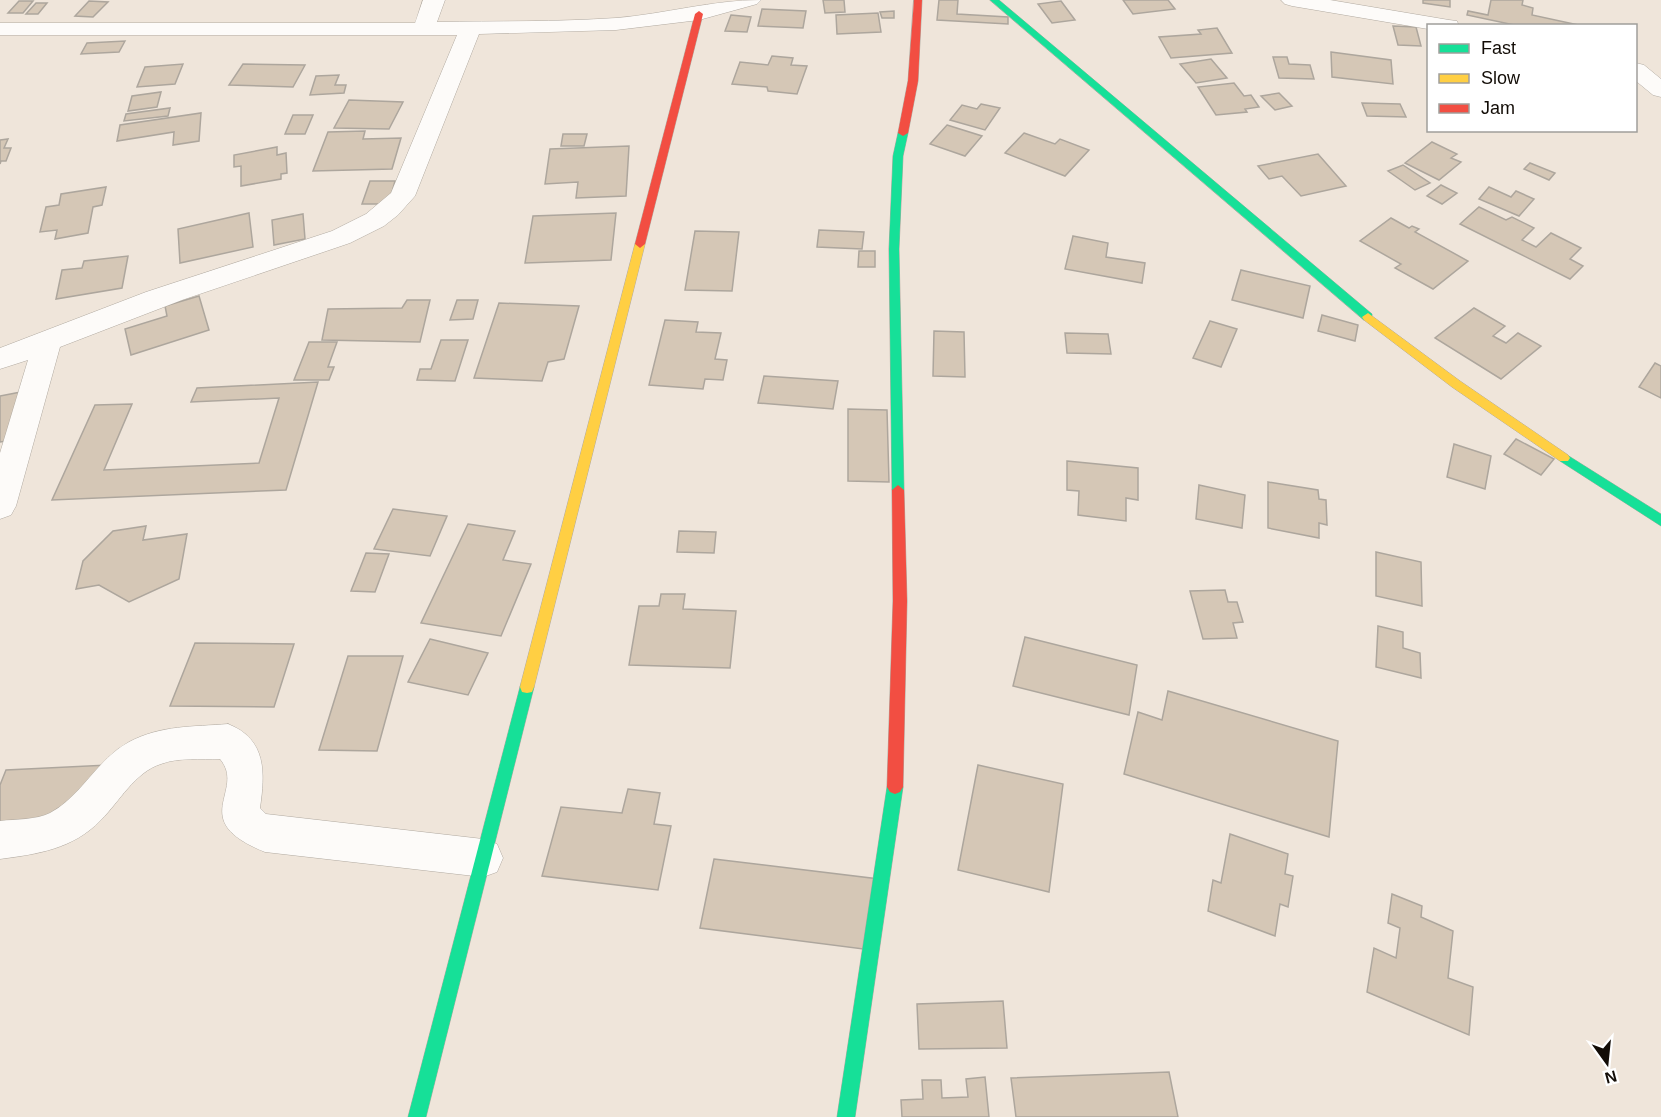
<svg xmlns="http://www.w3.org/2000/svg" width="1661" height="1117" font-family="Arial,sans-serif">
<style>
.building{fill:#d5c7b6;stroke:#ada69d;stroke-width:1.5}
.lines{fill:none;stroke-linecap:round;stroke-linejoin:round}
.street-casing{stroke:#b1aaa1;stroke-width:1}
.fast-casing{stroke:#b1aaa1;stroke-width:1}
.slow-casing{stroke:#b1aaa1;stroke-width:1}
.jam-casing{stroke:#b1aaa1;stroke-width:1}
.street{fill:#fdfbf9;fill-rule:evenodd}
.fast{fill:#16e098;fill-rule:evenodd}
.slow{fill:#ffcf43;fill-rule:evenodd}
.jam{fill:#f24e42;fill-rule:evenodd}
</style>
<rect width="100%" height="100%" fill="#efe5da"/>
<g class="building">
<path d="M823 0H844L845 12 825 13Z"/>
<path d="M939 0H958L957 14 1008 17V24L937 20Z"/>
<path d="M1123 0H1168L1175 9 1133 14Z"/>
<path d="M1423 0H1450V7L1423 3Z"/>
<path d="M1491 0H1523L1522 5 1533 8 1532 15 1583 26H1519L1467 15 1468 11 1488 15Z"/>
<path d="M19 1H33L23 13H8Z"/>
<path d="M89 1 108 2 93 17 75 16Z"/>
<path d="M1061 1 1075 20 1052 23 1038 4Z"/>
<path d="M36 3H47L38 14H26Z"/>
<path d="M762 9 806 11 803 28 758 26Z"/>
<path d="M894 11V18H882L880 12Z"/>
<path d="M878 13 881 32 837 34 836 15Z"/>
<path d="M731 15 751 17 747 32 725 31Z"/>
<path d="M1393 26 1416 27 1421 46 1398 45Z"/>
<path d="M1217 28 1232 53 1171 58 1159 37 1201 34 1198 30Z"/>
<path d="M125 41 119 52 81 54 87 43Z"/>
<path d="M1331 52 1391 60 1393 84 1332 77Z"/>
<path d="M772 56 793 58 791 65 807 66 797 94 768 91 767 87 732 84 740 62 768 65Z"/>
<path d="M1273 57H1287L1289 64 1310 65 1314 79 1279 78Z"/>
<path d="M1211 59 1227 78 1196 83 1180 64Z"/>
<path d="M183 64 175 84 137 87 145 67Z"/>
<path d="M243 64 305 65 293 87 229 85Z"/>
<path d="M339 75 335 85H346L344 93 310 95 316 76Z"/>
<path d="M1234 83 1244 96 1251 95 1259 107 1245 109 1247 112 1216 115 1198 87Z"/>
<path d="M161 92 157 107 128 111 132 96Z"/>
<path d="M1279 93 1292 106 1275 110 1261 96Z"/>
<path d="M349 100 403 102 389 129 334 128Z"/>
<path d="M1362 103 1400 104 1406 117 1367 116Z"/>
<path d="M981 104 1000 108 985 130 950 120 962 105 977 109Z"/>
<path d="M170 108 168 116 124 121 126 114Z"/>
<path d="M201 113 199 141 173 145 174 132 117 141 120 125Z"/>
<path d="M293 115H313L305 134H285Z"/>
<path d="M947 125 982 136 965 156 930 144Z"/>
<path d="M365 131 363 139 401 138 392 169 313 171 328 132Z"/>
<path d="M1024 133 1055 144 1060 139 1089 150 1065 176 1005 153Z"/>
<path d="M563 134H587L584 146H561Z"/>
<path d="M8 139 4 148H11L6 161H1L0 164V140Z"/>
<path d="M1432 142 1457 154 1451 158 1461 162 1439 180 1405 163Z"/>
<path d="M629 146 626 196 576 198 578 182 545 184 550 149Z"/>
<path d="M277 147V155L286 153 287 173 281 174V179L241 186V166L234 167V155Z"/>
<path d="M1318 154 1346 186 1301 196 1282 176 1269 179 1258 166Z"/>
<path d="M1530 163 1555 173 1549 180 1524 169Z"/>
<path d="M1403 165 1430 183 1415 190 1388 171Z"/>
<path d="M370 181H395L389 204H362Z"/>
<path d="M1441 185 1457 193 1442 204 1427 196Z"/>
<path d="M106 187 102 205 93 207 88 233 55 239 57 230 40 232 46 207 59 205 61 194Z"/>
<path d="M1489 187 1511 197 1516 191 1534 199 1519 216 1479 199Z"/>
<path d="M1479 207 1506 220 1512 217 1534 228 1522 240 1536 247 1551 233 1581 248 1570 259 1583 266 1570 279 1460 224Z"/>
<path d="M249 213 253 247 180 263 178 229Z"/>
<path d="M616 213 611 260 525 263 533 216Z"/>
<path d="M303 214 305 239 274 245 272 220Z"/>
<path d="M1391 218 1409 228 1412 226 1419 229 1415 232 1468 261 1433 289 1395 268 1401 264 1360 241Z"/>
<path d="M819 230 864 232 862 249 817 247Z"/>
<path d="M695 231 739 232 732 291 685 290Z"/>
<path d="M1073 236 1108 243 1106 257 1145 263 1142 283 1065 269Z"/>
<path d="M859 251H875V267H858Z"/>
<path d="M128 256 122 288 56 299 62 270 82 268 84 261Z"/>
<path d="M1241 270 1310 286 1303 318 1232 300Z"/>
<path d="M199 296 209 330 131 355 125 329 167 316 165 306Z"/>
<path d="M407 300H430L420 342 322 340 328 309 402 308Z"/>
<path d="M457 300H478L473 319 450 320Z"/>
<path d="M499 303 579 306 564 359 548 362 542 381 474 378Z"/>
<path d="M1474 308 1505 326 1493 336 1506 343 1518 333 1541 346 1501 379 1435 338Z"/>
<path d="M1322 315 1358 325 1355 341 1318 331Z"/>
<path d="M665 320 698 322 696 332 721 333 715 359 727 360 723 380 705 379 703 389 649 385Z"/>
<path d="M1210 321 1237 329 1221 367 1193 358Z"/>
<path d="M934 331 964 332 965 377 933 376Z"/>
<path d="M1065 333 1108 334 1111 354 1067 353Z"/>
<path d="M441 340H468L455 381 417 380 420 369H431Z"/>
<path d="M309 342H337L328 367H334L329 380H294Z"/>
<path d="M1655 363 1661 366V398L1639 387Z"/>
<path d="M764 376 838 381 833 409 758 403Z"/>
<path d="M318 382 286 490 52 500 95 405 132 404 104 470 259 463 279 398 191 402 197 388Z"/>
<path d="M26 391 18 439 0 442V396Z"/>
<path d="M848 409 887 410 889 482 848 481Z"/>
<path d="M1516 439 1554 459 1541 475 1504 454Z"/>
<path d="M1454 444 1491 456 1485 489 1447 477Z"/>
<path d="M1067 461 1138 468V500L1126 498V521L1078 515 1079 491 1067 490Z"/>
<path d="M1268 482 1318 490 1319 499 1326 500 1327 525 1319 523V538L1268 528Z"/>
<path d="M1199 485 1245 495 1242 528 1196 519Z"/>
<path d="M393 509 447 516 430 556 374 549Z"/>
<path d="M468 524 515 531 503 560 531 564 501 636 421 623Z"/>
<path d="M146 526 143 540 187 534 179 579 129 602 99 585 76 589 83 561 113 531Z"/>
<path d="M679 531 716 532 714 553 677 552Z"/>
<path d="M1376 552 1421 562 1422 606 1376 596Z"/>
<path d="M366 553 389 554 375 592 351 591Z"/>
<path d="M1225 590 1228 602H1237L1243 622 1233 623 1237 638 1203 639 1190 591Z"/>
<path d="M661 594H685L683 609 736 611 730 668 629 665 639 606H659Z"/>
<path d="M1378 626 1403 632V648L1420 653 1421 678 1376 667Z"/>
<path d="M1025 637 1137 665 1129 715 1013 686Z"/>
<path d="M430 639 488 653 468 695 408 682Z"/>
<path d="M195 643 294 644 274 707 170 706Z"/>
<path d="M348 656H403L377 751 319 750Z"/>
<path d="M1168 691 1338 741 1329 837 1124 774 1138 712 1162 720Z"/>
<path d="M108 765 87 822 0 827V785L6 770Z"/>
<path d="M978 765 1063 784 1049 892 958 870Z"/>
<path d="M628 789 660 793 654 824 671 826 658 890 542 876 561 807 622 813Z"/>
<path d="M1230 834 1288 854 1285 874 1293 876 1288 907 1280 904 1275 936 1208 911 1213 880 1221 883Z"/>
<path d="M714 859 879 879 871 950 700 928Z"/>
<path d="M1392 894 1422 906 1421 917 1453 931 1448 978 1473 987 1469 1035 1367 992 1374 948 1396 958 1400 928 1388 923Z"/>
<path d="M1003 1001 1007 1048 919 1049 917 1004Z"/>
<path d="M1169 1072 1178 1117H1016L1011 1078Z"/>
<path d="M985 1077 989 1117H902L901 1100 923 1099 922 1080H941L942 1098 968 1097 966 1079Z"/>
</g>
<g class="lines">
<defs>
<g id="street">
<path d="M423 0H445L437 22C496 21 556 22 616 18 665 14 712 0 761 0L757 4 699 20 616 30 479 34 415 196 398 215 384 226 350 243 182 300 60 347 16 506 11 515 0 519V453L28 360 0 369V348L146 292 332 231 366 214 391 193 457 35H0V23H415Z"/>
<path d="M1281 0H1330L1449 20 1457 21 1459 26H1428V29L1292 6 1285 4Z"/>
<path d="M1636 63 1644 65 1661 79V97L1653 95 1636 81Z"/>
<path d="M228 724C267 739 265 773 260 808L266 814 483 839 497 844 503 858 497 872 483 877 265 852C185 820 247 791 220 759 201 760 179 757 161 764 135 772 119 802 101 820 73 849 38 854 0 859V821C16 819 36 820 50 813 82 796 97 759 129 742 161 725 193 727 228 724Z"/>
</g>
<g id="fast">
<path d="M990 0H999L1372 314V320H1364Z"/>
<path d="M903 130 908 133 903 156 899 249 904 490 898 495 892 490 889 249 893 156 898 133Z"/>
<path d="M1564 453 1661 514V526L1560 461 1558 458 1560 455Z"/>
<path d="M527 681 532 682 534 687 426 1117H408L520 687 522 682Z"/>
<path d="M895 780 900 782 903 787 855 1117H837L887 787 890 782Z"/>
</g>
<g id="slow">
<path d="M640 240 645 244 534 687 532 692 527 693 522 692 520 687 635 244Z"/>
<path d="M1368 313 1460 381 1568 455 1570 458 1568 461H1560L1452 387 1364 320 1362 317Z"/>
</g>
<g id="jam">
<path d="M914 0H922L918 81 908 133 903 136 898 133 908 81Z"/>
<path d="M699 11 703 14 645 244 640 248 635 244 695 14Z"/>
<path d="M898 485 904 490 907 601 903 787 900 792 895 794 890 792 887 787 893 601 892 490Z"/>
</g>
</defs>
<use href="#street" class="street-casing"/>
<use href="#fast" class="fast-casing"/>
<use href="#slow" class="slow-casing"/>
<use href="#jam" class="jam-casing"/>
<use href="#street" class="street"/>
<use href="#fast" class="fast"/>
<use href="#slow" class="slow"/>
<use href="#jam" class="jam"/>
</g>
<rect x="1427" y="24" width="210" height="108" fill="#ffffff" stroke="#a09e9b" stroke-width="1.5"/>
<rect x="1439" y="44" width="30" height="9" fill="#16e098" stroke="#a09e9b" stroke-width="1.5"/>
<text x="1481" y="54" font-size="18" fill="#120c06">Fast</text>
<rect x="1439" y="74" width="30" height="9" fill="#ffcf43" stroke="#a09e9b" stroke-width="1.5"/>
<text x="1481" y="84" font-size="18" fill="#120c06">Slow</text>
<rect x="1439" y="104" width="30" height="9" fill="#f24e42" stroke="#a09e9b" stroke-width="1.5"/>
<text x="1481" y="114" font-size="18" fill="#120c06">Jam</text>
<g transform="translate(1607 1063) rotate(165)" stroke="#ffffff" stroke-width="4.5" paint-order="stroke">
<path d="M0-4.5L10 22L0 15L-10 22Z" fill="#120c06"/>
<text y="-9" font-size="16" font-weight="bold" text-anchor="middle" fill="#120c06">N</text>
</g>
</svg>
